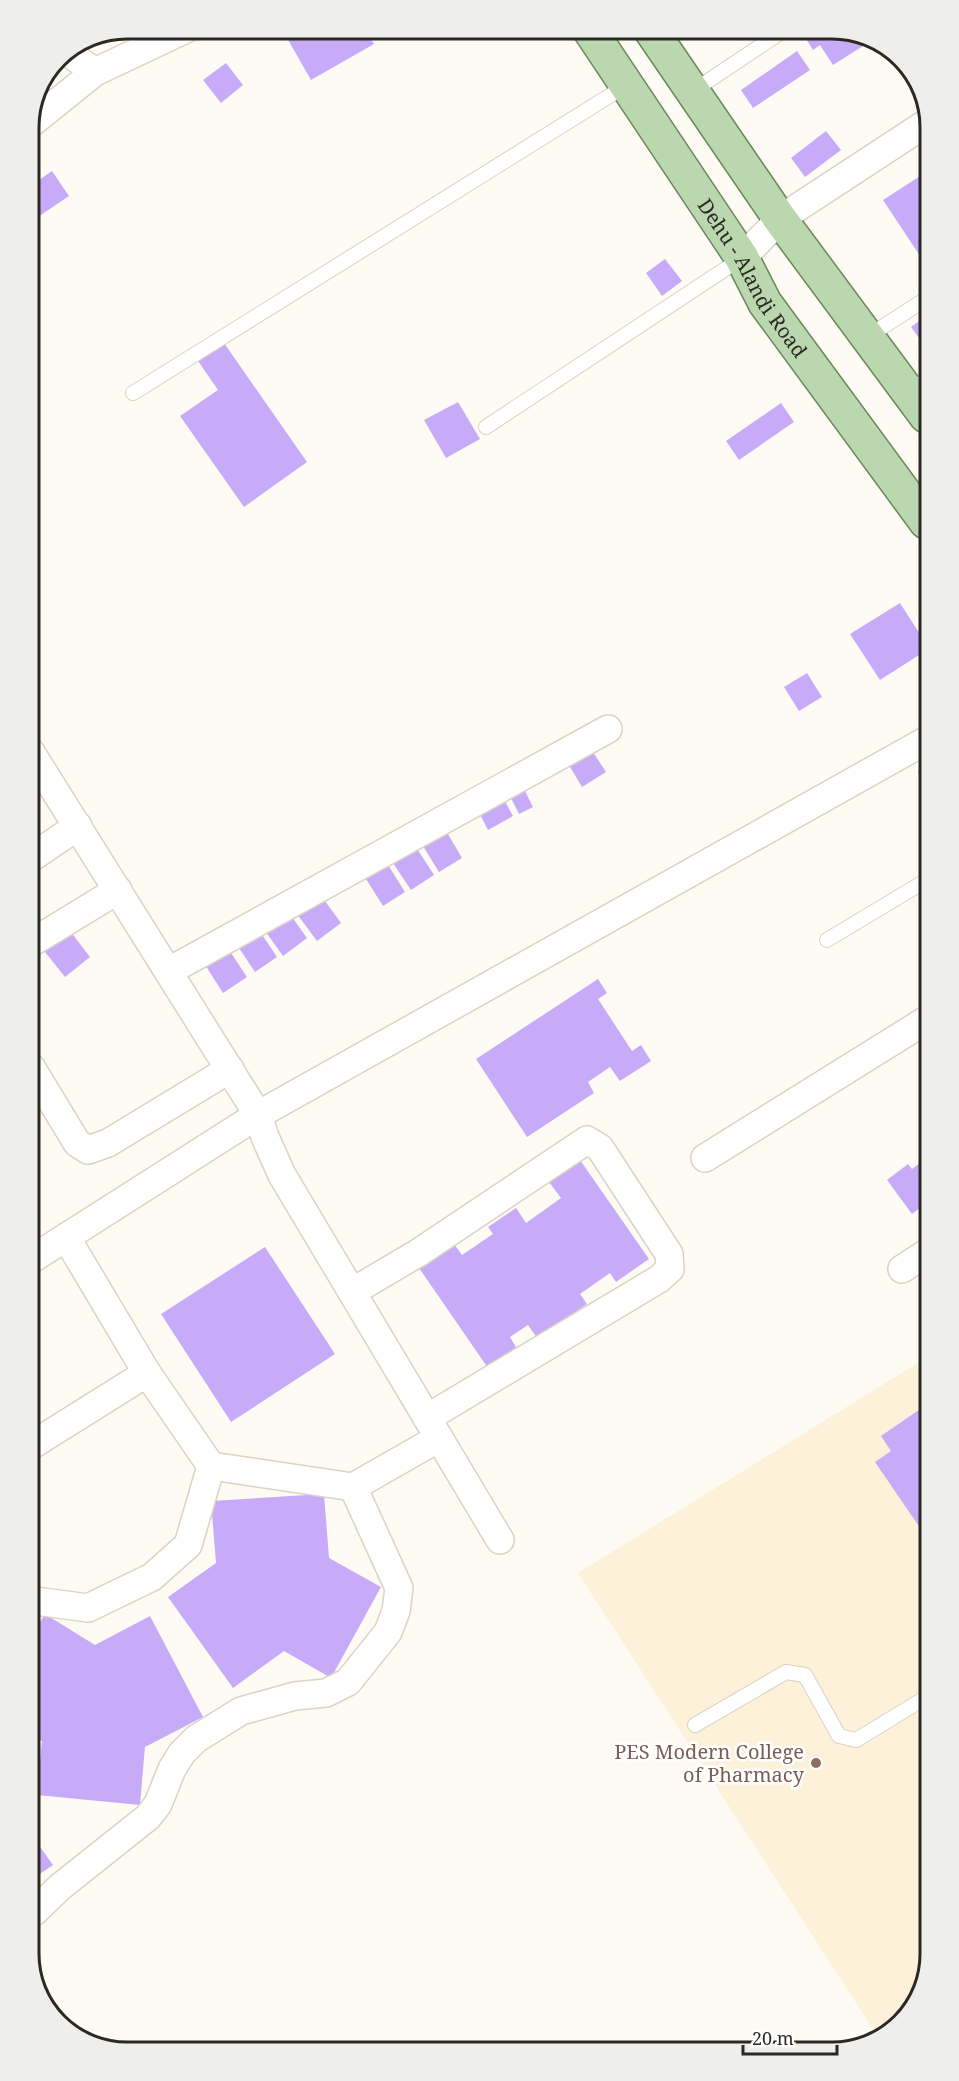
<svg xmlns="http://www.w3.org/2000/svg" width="959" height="2081" font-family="'Noto Serif',serif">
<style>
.built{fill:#fdf1d9}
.building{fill:#c8abf8}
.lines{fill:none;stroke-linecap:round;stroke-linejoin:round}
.service-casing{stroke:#dbd3c3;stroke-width:16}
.minor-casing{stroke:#dbd3c3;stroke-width:30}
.primary-casing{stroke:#6a895b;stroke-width:36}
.service{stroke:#fff;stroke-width:14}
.minor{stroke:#fff;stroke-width:27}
.primary{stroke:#bad7af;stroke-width:33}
.education-dot{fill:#8d6e63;stroke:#fff;stroke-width:2}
.labels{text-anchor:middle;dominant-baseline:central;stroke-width:5;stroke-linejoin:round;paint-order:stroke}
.street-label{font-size:20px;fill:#2c2923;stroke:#fff}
.education-label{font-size:20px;fill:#785e54;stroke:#fff;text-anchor:end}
.rim{fill:none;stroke:#2c2923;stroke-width:3}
</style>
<rect width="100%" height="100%" fill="#fefbf4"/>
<path class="built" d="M929 1356 930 1954 910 2014 878 2037 578 1573Z"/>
<g class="building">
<path d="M304 29H365L374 44 311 80 287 38Z"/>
<path d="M800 29H839L871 41 833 65 820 45 813 50Z"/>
<path d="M886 46 892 49 910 74 906 77Z"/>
<path d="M797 51 810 70 753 108 741 90Z"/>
<path d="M226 63 243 85 221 103 203 80Z"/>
<path d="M826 131 841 150 805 177 791 158Z"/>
<path d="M52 171 69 196 29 223V187Z"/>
<path d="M925 173 926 265 883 200Z"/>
<path d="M665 259 682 281 662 296 646 273Z"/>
<path d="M926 316V343L924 345 911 327Z"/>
<path d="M224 343 307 462 244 507 180 416 218 390 198 361Z"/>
<path d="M458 402 480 439 446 458 424 420Z"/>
<path d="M781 403 794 422 739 460 726 441Z"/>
<path d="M900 603 927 645V650L880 680 850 634Z"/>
<path d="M807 673 822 697 799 711 784 687Z"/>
<path d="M589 746 606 772 582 787 566 760Z"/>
<path d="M927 766V789L918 771Z"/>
<path d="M521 783 533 807 519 814 507 790Z"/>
<path d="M499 790 513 816 488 830 474 803Z"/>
<path d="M442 824 462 858 439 872 418 838Z"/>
<path d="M412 841 434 875 411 890 389 857Z"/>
<path d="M383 857 405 892 383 906 361 871Z"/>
<path d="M319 893 341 923 317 941 294 910Z"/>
<path d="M287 910 307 938 283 956 263 928Z"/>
<path d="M67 927 90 957 65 977 41 947Z"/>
<path d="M257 927 277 957 255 972 235 942Z"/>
<path d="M225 944 247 977 223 993 202 960Z"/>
<path d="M598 979 607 993 598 999 632 1051 641 1045 651 1061 620 1081 610 1067 588 1082 594 1093 527 1137 476 1059Z"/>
<path d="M928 1157V1202L912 1214 887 1180 908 1164 912 1169Z"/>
<path d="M580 1160 649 1259 616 1282 610 1273 580 1294 587 1304 537 1338 528 1325 510 1337 517 1349 488 1368 419 1268 454 1244 462 1255 493 1234 488 1227 516 1208 526 1223 561 1198 549 1182Z"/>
<path d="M265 1247 335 1354 231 1422 161 1314Z"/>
<path d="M929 1403V1541L875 1462 891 1451 881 1436Z"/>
<path d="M324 1494 329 1558 381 1587 331 1678 284 1651 233 1688 168 1597 216 1563 211 1501Z"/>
<path d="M45 1614 95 1645 150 1616 203 1717 145 1747 140 1805 37 1795 42 1741 33 1736V1634Z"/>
<path d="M33 1837 53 1865 34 1878V1862Z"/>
</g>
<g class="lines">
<defs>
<g id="service">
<path d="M693 91 786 29"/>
<path d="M867 337 926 299"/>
<path d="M908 392 926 380"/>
<path d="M133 393 627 85"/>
<path d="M486 427 742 258"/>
<path d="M827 940 927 880"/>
<path d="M695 1725 786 1672 805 1675 839 1736 856 1740 930 1695"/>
</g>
<g id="minor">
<path d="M69 53 95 72"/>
<path d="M29 125 95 72 186 29"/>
<path d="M742 258 780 219 925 124"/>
<path d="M30 751 258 1115 265 1137 282 1175 500 1540"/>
<path d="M31 858 78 826"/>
<path d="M31 943 118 890"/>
<path d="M169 971 608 729"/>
<path d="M31 1067 77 1143 88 1150 108 1143 230 1069"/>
<path d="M705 1158 928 1019"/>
<path d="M66 1237 147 1373 211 1466 353 1487 439 1438"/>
<path d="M32 1259 258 1115 927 740"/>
<path d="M902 1269 928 1252"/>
<path d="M352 1292 418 1253 587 1140 600 1148 669 1254 670 1269 659 1279 427 1418"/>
<path d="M32 1445 147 1373"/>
<path d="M33 1604 36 1601 88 1608 152 1577 188 1545 211 1466"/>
<path d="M34 1912 60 1887 148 1817 158 1804 172 1769 182 1753 196 1739 241 1711 295 1696 326 1693 348 1682 388 1632 396 1611 399 1588 353 1487"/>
</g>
<g id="primary">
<path id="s1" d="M589 29 742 258 765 303 926 522"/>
<path d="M650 29 780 219 926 416"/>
</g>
</defs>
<use href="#service" class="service-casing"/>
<use href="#minor" class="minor-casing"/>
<use href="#primary" class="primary-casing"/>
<use href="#service" class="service"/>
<use href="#minor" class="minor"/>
<use href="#primary" class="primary"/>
</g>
<circle class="education-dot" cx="816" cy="1763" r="6"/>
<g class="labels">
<g class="street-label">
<text stroke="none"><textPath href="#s1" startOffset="298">Dehu - Alandi Road</textPath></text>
</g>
<g class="education-label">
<text x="804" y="1751">PES Modern College<tspan x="804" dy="23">of Pharmacy</tspan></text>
</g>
</g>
<path d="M0 0H959V2081H0ZM127 39H832A88 88 0 0 1 920 127V1954A88 88 0 0 1 832 2042H127A88 88 0 0 1 39 1954V127A88 88 0 0 1 127 39Z" fill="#eeeeed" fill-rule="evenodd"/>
<path class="rim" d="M127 39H832A88 88 0 0 1 920 127V1954A88 88 0 0 1 832 2042H127A88 88 0 0 1 39 1954V127A88 88 0 0 1 127 39Z"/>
<path d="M743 2045v9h94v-9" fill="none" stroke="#2c2923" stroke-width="3"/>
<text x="752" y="2045" font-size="18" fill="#2c2923" stroke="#ffffff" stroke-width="4.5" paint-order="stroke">20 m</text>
</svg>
